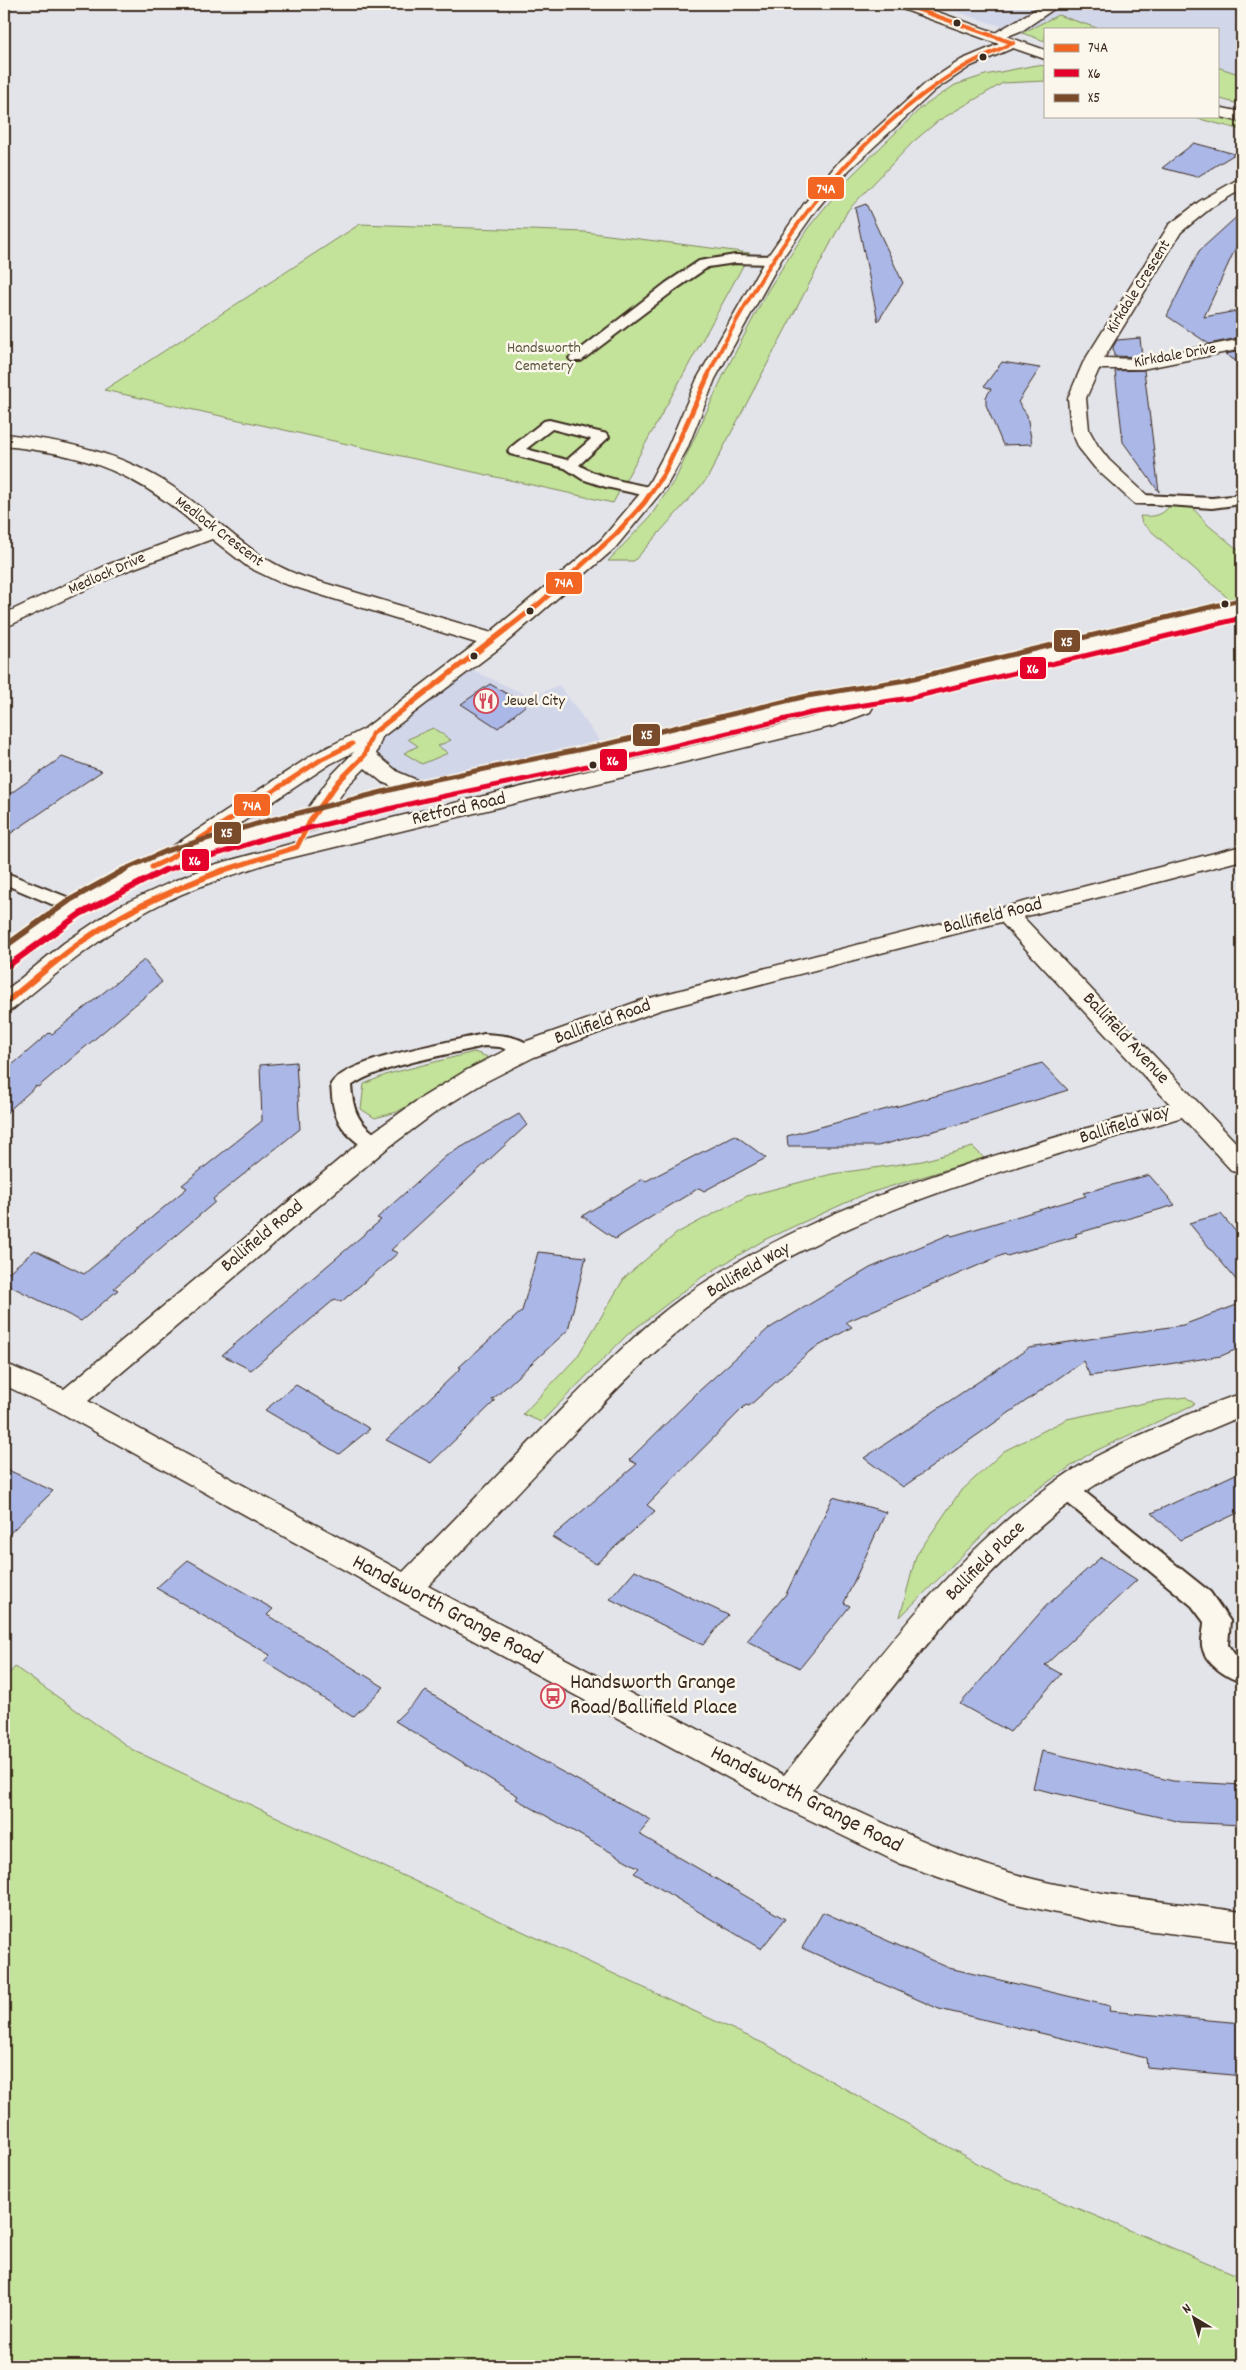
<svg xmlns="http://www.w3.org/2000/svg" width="1246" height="2370" font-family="Dekko,sans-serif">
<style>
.built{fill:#d2d6e9}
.green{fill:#c3e29a;stroke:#7f865c}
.building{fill:#aab7e7;stroke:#3b2a1e}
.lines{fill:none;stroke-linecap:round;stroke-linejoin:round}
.lane-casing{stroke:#3b2a1e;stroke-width:4}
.street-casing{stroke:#3b2a1e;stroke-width:3}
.secondary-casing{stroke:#3b2a1e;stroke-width:3}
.lane{fill:#fbf7ec;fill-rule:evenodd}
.street{fill:#fbf7ec;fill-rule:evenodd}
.secondary{fill:#fbf7ec;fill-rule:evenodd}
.bus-1-far2-casing{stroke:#fbf7ec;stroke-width:5.5}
.bus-1-far1-casing{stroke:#fbf7ec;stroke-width:8}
.bus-1-casing{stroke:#fbf7ec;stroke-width:10}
.bus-2-far1-casing{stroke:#fbf7ec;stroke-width:8}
.bus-2-casing{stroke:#fbf7ec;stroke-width:10}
.bus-3-far1-casing{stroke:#fbf7ec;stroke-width:8}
.bus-3-casing{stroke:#fbf7ec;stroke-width:10}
.bus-1-far2{stroke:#f26522;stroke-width:4}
.bus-1-far1{stroke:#f26522;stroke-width:5}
.bus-1{stroke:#f26522;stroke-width:6}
.bus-2-far1{stroke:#e4002b;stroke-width:5}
.bus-2{stroke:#e4002b;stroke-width:6}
.bus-3-far1{stroke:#7a4b2a;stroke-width:5}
.bus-3{stroke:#7a4b2a;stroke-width:6}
.bus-dot{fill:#3b2a1e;stroke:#fbf7ec;stroke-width:2}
.labels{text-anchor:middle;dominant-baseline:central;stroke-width:5;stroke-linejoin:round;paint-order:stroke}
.far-street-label{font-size:16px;fill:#3b2a1e;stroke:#fbf7ec}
.far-park-label{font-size:16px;fill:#5d583d;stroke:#fbf7ec}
.far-poi-label{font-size:16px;fill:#3b2a1e;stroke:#fbf7ec;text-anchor:start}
.street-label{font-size:19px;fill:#3b2a1e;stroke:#fbf7ec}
.near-street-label{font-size:22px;fill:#3b2a1e;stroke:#fbf7ec}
.near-poi-label{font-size:22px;fill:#3b2a1e;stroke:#fbf7ec;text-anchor:start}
.line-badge{stroke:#fbf7ec;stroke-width:2}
.badge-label{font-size:14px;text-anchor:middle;font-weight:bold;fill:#fff}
</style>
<rect width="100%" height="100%" fill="#e3e4ea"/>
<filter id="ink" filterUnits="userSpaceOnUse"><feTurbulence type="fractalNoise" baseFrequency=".02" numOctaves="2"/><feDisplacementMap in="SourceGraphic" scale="10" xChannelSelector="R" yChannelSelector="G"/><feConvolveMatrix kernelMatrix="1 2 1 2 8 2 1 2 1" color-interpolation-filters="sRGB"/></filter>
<g filter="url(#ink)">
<g class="built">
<path d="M932 4H1242V75L1217 67V29H1100L1058 15 1022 33Z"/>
<path d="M461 665 531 697 559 685 609 753 424 791 364 756 372 734Z"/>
</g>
<g class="green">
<path d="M1058 15 1100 29H1045V41L1022 33Z"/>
<path d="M1036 65 1045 66V81L1003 83 938 121 913 142 848 210 707 479 634 561H608L650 517 676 478 724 374 768 290 808 228 850 177 921 108 955 85 985 75Z"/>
<path d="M1217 67 1242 75V105L1217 98Z"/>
<path d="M1188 116H1217L1242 123V130Z"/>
<path d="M360 224 585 232 750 253 613 503 104 390Z"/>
<path d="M1171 504 1192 507 1208 525 1242 553V595L1229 599 1142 523 1140 516C1155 517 1162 516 1171 504Z"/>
<path d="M433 728 451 740 438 746 448 753 422 764 404 753 418 746 408 739Z"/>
<path d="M474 1052 488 1057 397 1112 375 1118 361 1109 364 1084 388 1074Z"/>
<path d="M973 1147 984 1158 863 1195 766 1239 702 1277 627 1335 541 1422 523 1414 577 1357 625 1277 677 1233 747 1196 832 1174 922 1161Z"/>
<path d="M1186 1397 1195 1404 1089 1454 1010 1508 900 1617 916 1556 959 1493 1004 1451 1067 1419 1149 1402Z"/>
<path d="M15 1667 133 1750 769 2046 1002 2177 1242 2277V2366H4V1680Z"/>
</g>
<g class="building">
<path d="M1194 143 1235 154 1197 177 1162 168Z"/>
<path d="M866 204 903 283 878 321 855 208Z"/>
<path d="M1242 212V234L1204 317 1242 310V337L1209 344 1167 316 1199 251Z"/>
<path d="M1140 338 1142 357 1114 356 1113 347 1117 340Z"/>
<path d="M1242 351V365L1225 354Z"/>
<path d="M1002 362 1040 368 1018 402 1027 415 1032 444 1003 445 986 405V397L991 389 984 386Z"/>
<path d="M1144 370 1159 492 1123 442 1115 371Z"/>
<path d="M490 684 526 705 498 728 461 704Z"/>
<path d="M62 757 102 771 4 838V798Z"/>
<path d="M144 960 162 982 38 1087 36 1086 4 1115V1072L49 1033 52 1034Z"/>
<path d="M296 1062 300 1129 213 1199 215 1202 114 1288 118 1290 81 1321 4 1283V1276L35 1250 84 1274 187 1188 182 1185 262 1121 260 1065Z"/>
<path d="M1042 1063 1068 1090 964 1123 878 1146H788L787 1136 939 1095Z"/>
<path d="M519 1114 527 1125 391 1250 398 1253 341 1302 335 1299 251 1370 222 1355 381 1220 377 1218 446 1156Z"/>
<path d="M735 1135 766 1158 704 1191 699 1188 615 1239 582 1216 643 1179 646 1181Z"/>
<path d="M1149 1175 1175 1205 1075 1234 1077 1236 1007 1256 1005 1254 846 1322 852 1327 810 1351 749 1406 746 1405 647 1505 655 1511 596 1564 552 1537 637 1464 629 1460 700 1390 768 1329 870 1268 950 1234 952 1236 1086 1196 1083 1193Z"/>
<path d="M1221 1214 1242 1239V1287L1189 1223Z"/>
<path d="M538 1252 586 1257 568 1330 492 1400 495 1401 431 1463 386 1440 461 1368 459 1367 522 1311Z"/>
<path d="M1242 1303V1347L1221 1356 1090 1376 1083 1361 903 1487 864 1458 1029 1348 1183 1325Z"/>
<path d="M296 1385 342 1412 370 1429 339 1454 265 1410Z"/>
<path d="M4 1468 53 1491 4 1539Z"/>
<path d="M1242 1471V1511L1180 1540 1152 1513Z"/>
<path d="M833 1497 886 1512 844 1603 850 1606 800 1668 747 1641 786 1594Z"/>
<path d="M1101 1557 1137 1580 1045 1665 1061 1674 1010 1732 960 1704 1046 1606Z"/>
<path d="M188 1560 273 1609 267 1615 384 1687 353 1717 264 1661 270 1655 156 1588Z"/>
<path d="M635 1570 681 1593 728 1615 703 1645 610 1599Z"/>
<path d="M426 1691 533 1756 651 1820 639 1834 785 1919 761 1949 634 1873 639 1868 516 1799 518 1796 395 1721Z"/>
<path d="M1042 1751 1173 1781 1242 1785V1825L1181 1822 1033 1788Z"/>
<path d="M823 1912 949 1968 1110 2006 1109 2011 1242 2023V2076L1147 2067 1146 2058 939 2009 802 1948Z"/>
</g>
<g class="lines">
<defs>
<g id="lane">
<path d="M1227 4H1242V8L1228 6Z"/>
<path d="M735 255 773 256 780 260 773 264 735 263 708 267 676 289 581 361H571L569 358 666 283 699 261Z"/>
<path d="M549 420 607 434 609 437 579 465C603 480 630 482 657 489L660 492 652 497 606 487 582 479 565 468 510 454 508 451 510 448 544 421ZM552 429 591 439 567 460 526 449Z"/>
<path d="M1142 495 1212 498 1242 495V504L1212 508 1137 503 1134 500 1137 497Z"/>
<path d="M4 872 82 903 84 907 82 911H68L4 884Z"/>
<path d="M484 1034C500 1035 525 1036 535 1051L532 1055 525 1057 500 1047 484 1046C448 1055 380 1065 351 1086 353 1105 355 1118 370 1130 376 1135 381 1138 385 1144L382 1149C364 1154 342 1132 336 1115 332 1105 332 1094 331 1084 348 1058 451 1042 484 1034Z"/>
<path d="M1067 1481 1075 1484 1210 1592 1230 1621 1228 1645 1235 1655 1242 1660V1682C1227 1678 1205 1664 1202 1646 1201 1639 1204 1630 1204 1622L1192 1606 1059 1496 1055 1490 1059 1484Z"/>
</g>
<g id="street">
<path d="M1045 4H1061L1023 30 995 41 988 37Z"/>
<path d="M1242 177V189L1212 207 1181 232 1104 358 1142 359 1242 339V349L1142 369H1099L1086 398 1089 430 1098 446 1109 460 1152 500 1149 504H1135L1095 468 1079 448 1071 430 1068 398 1083 363 1169 225 1200 201Z"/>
<path d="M4 434C63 440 123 453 173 487 219 518 249 558 304 577L502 636 505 641 502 646 494 647 486 646 279 582 248 567 212 539 121 573 4 628V614L107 565 201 530C138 473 87 454 4 446Z"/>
<path d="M1242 846V860L1023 917 1242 1149V1174L1232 1171 1182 1117C1022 1166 843 1209 706 1309 657 1346 616 1390 573 1434 525 1485 477 1536 428 1586L784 1775C868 1672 946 1560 1055 1482 1090 1457 1130 1439 1169 1423 1193 1413 1217 1400 1242 1394V1416C1186 1440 1126 1462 1076 1498 970 1577 894 1687 812 1790 878 1821 942 1852 1011 1873 1086 1895 1165 1901 1242 1912V1942L1120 1927 1012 1903 899 1863 777 1804 395 1598 56 1410 4 1385V1363L64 1389 365 1138 418 1100 467 1070 516 1045 642 1000ZM1001 922 1170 1104C1005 1153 829 1195 686 1295 637 1330 596 1374 554 1417 504 1469 453 1521 403 1572L88 1401 385 1150 436 1112 485 1082 534 1057 660 1010Z"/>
</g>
<g id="secondary">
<path d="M895 4H915L1045 50V59L1013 48 971 66 935 90 849 170 816 210 781 260 715 379 687 449 667 485 615 548 502 646 382 737 376 754 398 772 426 784 609 746 809 697 908 682 1242 603V615L908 696 867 702 873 707 870 712 833 726 269 863C223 878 176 893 135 918 91 944 52 977 13 1009L4 1012V992L64 943 119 906 176 880 213 865 338 831 817 716 848 705C767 717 689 742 609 760 513 781 416 800 321 824L317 829 309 831 301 829 197 858 189 856 84 912 13 963 4 965V947L66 902 107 879 161 854 314 754 364 729 486 636 601 540 649 483 667 449 697 379 765 260 804 204 837 164 925 84 961 60 999 44 897 7ZM354 752 331 776 304 814 218 838 330 764ZM365 768 382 782 401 790 333 807 347 786Z"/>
<path d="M1217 107 1242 112V122L1217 116Z"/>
</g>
</defs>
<use href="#lane" class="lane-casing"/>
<use href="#street" class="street-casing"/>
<use href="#secondary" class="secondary-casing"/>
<use href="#lane" class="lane"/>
<use href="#street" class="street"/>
<use href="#secondary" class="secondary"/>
<defs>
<g id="bus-1-far2">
<path d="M902 4 1013 43"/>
<path d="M707 377C766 257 846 139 962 68 978 58 996 51 1013 43"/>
</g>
<g id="bus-1-far1">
<path d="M152 867 169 859 322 759 352 744"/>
<path d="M221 871 297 847 311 819 339 781 364 756 372 734 540 603 616 534 644 503 664 474 708 376"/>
</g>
<path id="bus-1" d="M4 1004C39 976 72 946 110 923 146 901 185 885 224 870"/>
<path id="bus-2-far1" d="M163 871 268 838 426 800 611 761 811 713 910 698 1242 618"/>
<path id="bus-2" d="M9 965 80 914 165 870"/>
<path id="bus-3-far1" d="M121 871 166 851 263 822 422 782 607 744 807 696 906 680 1240 600"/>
<path id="bus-3" d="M4 947 70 900 124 870"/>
</defs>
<use href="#bus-1-far2" class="bus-1-far2-casing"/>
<use href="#bus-1-far1" class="bus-1-far1-casing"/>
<use href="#bus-1" class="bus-1-casing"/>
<use href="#bus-2-far1" class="bus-2-far1-casing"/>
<use href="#bus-2" class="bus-2-casing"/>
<use href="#bus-3-far1" class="bus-3-far1-casing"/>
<use href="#bus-3" class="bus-3-casing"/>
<use href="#bus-1-far2" class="bus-1-far2"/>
<use href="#bus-1-far1" class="bus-1-far1"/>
<use href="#bus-1" class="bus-1"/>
<use href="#bus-2-far1" class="bus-2-far1"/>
<use href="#bus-2" class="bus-2"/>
<use href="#bus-3-far1" class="bus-3-far1"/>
<use href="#bus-3" class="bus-3"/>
</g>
</g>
<defs>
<symbol id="restaurant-ring" viewBox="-11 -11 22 22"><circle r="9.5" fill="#fbf7ec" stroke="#d1495b" stroke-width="1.5"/><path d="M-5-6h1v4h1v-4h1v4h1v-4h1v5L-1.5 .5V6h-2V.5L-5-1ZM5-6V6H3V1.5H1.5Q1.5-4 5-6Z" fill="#d1495b"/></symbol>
<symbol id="bus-ring" viewBox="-11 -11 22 22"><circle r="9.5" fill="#fbf7ec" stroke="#d1495b" stroke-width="1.5"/><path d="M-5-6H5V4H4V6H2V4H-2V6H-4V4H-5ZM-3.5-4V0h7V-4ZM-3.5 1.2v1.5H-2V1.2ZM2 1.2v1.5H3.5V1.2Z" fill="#d1495b"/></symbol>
</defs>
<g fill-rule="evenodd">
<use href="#restaurant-ring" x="472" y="687" width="28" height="28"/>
<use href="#bus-ring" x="539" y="1682" width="28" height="28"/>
</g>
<g class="bus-dot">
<circle cx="957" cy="23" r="4.5"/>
<circle cx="983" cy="57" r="4.5"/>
<circle cx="1225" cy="604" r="4.5"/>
<circle cx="530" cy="611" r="4.5"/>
<circle cx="474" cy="656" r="4.5"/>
<circle cx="593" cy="765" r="4.5"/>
</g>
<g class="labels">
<g class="far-street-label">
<text transform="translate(1139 287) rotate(-58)">Kirkdale Crescent</text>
<text transform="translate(1175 356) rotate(-10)">Kirkdale Drive</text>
<text transform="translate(219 532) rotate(37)">Medlock Crescent</text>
<text transform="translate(107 574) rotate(-24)">Medlock Drive</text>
</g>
<g class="far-park-label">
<text x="544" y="348">Handsworth<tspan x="544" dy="18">Cemetery</tspan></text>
</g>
<g class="far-poi-label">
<text x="504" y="701">Jewel City</text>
</g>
<g class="street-label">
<text transform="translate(459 810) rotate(-13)">Retford Road</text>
<text transform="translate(993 917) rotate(-14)">Ballifield Road</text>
<text transform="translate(603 1023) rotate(-20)">Ballifield Road</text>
<text transform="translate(1125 1039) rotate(47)">Ballifield Avenue</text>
<text transform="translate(1125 1126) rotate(-17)">Ballifield Way</text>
<text transform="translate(263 1237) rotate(-40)">Ballifield Road</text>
<text transform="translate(749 1271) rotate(-30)">Ballifield Way</text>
<text transform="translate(986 1562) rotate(-45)">Ballifield Place</text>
</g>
<g class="near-street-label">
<text transform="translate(447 1611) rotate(28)">Handsworth Grange Road</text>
<text transform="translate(806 1800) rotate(27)">Handsworth Grange Road</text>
</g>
<g class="near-poi-label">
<text x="570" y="1683">Handsworth Grange<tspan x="570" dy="25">Road/Ballifield Place</tspan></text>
</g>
</g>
<g class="line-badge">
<rect x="807" y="176" width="38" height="24" rx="5" fill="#f26522"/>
<rect x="545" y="571" width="38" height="24" rx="5" fill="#f26522"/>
<rect x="1053" y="629" width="28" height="24" rx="5" fill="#7a4b2a"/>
<rect x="1019" y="656" width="28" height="24" rx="5" fill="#e4002b"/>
<rect x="632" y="723" width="29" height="24" rx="5" fill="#7a4b2a"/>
<rect x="599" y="748" width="29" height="24" rx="5" fill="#e4002b"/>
<rect x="233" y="793" width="38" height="24" rx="5" fill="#f26522"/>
<rect x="213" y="821" width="29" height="24" rx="5" fill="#7a4b2a"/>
<rect x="181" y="848" width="29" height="24" rx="5" fill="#e4002b"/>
</g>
<g class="badge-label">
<text x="826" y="193">74A</text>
<text x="564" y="587">74A</text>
<text x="1067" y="646">X5</text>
<text x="1033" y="673">X6</text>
<text x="647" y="739">X5</text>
<text x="613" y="765">X6</text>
<text x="252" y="810">74A</text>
<text x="227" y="837">X5</text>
<text x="195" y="865">X6</text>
</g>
<rect width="1246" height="2370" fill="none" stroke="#fbf7ec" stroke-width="20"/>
<rect x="10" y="10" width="1226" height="2350" fill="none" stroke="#3b2a1e" stroke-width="2" filter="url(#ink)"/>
<rect x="1044" y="28" width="175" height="90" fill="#fbf7ec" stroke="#aea59a"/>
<rect x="1054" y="44" width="25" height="8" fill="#f26522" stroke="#aea59a"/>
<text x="1088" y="52" font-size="15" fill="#3b2a1e">74A</text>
<rect x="1054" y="69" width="25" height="8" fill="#e4002b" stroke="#aea59a"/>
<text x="1088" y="78" font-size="15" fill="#3b2a1e">X6</text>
<rect x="1054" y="94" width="25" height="8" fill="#7a4b2a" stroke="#aea59a"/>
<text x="1088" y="102" font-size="15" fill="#3b2a1e">X5</text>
<g transform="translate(1194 2318) rotate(322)" stroke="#fbf7ec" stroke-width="4" paint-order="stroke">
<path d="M0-4L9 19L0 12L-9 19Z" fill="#3b2a1e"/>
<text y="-8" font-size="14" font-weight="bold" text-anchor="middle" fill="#3b2a1e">N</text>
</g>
</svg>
